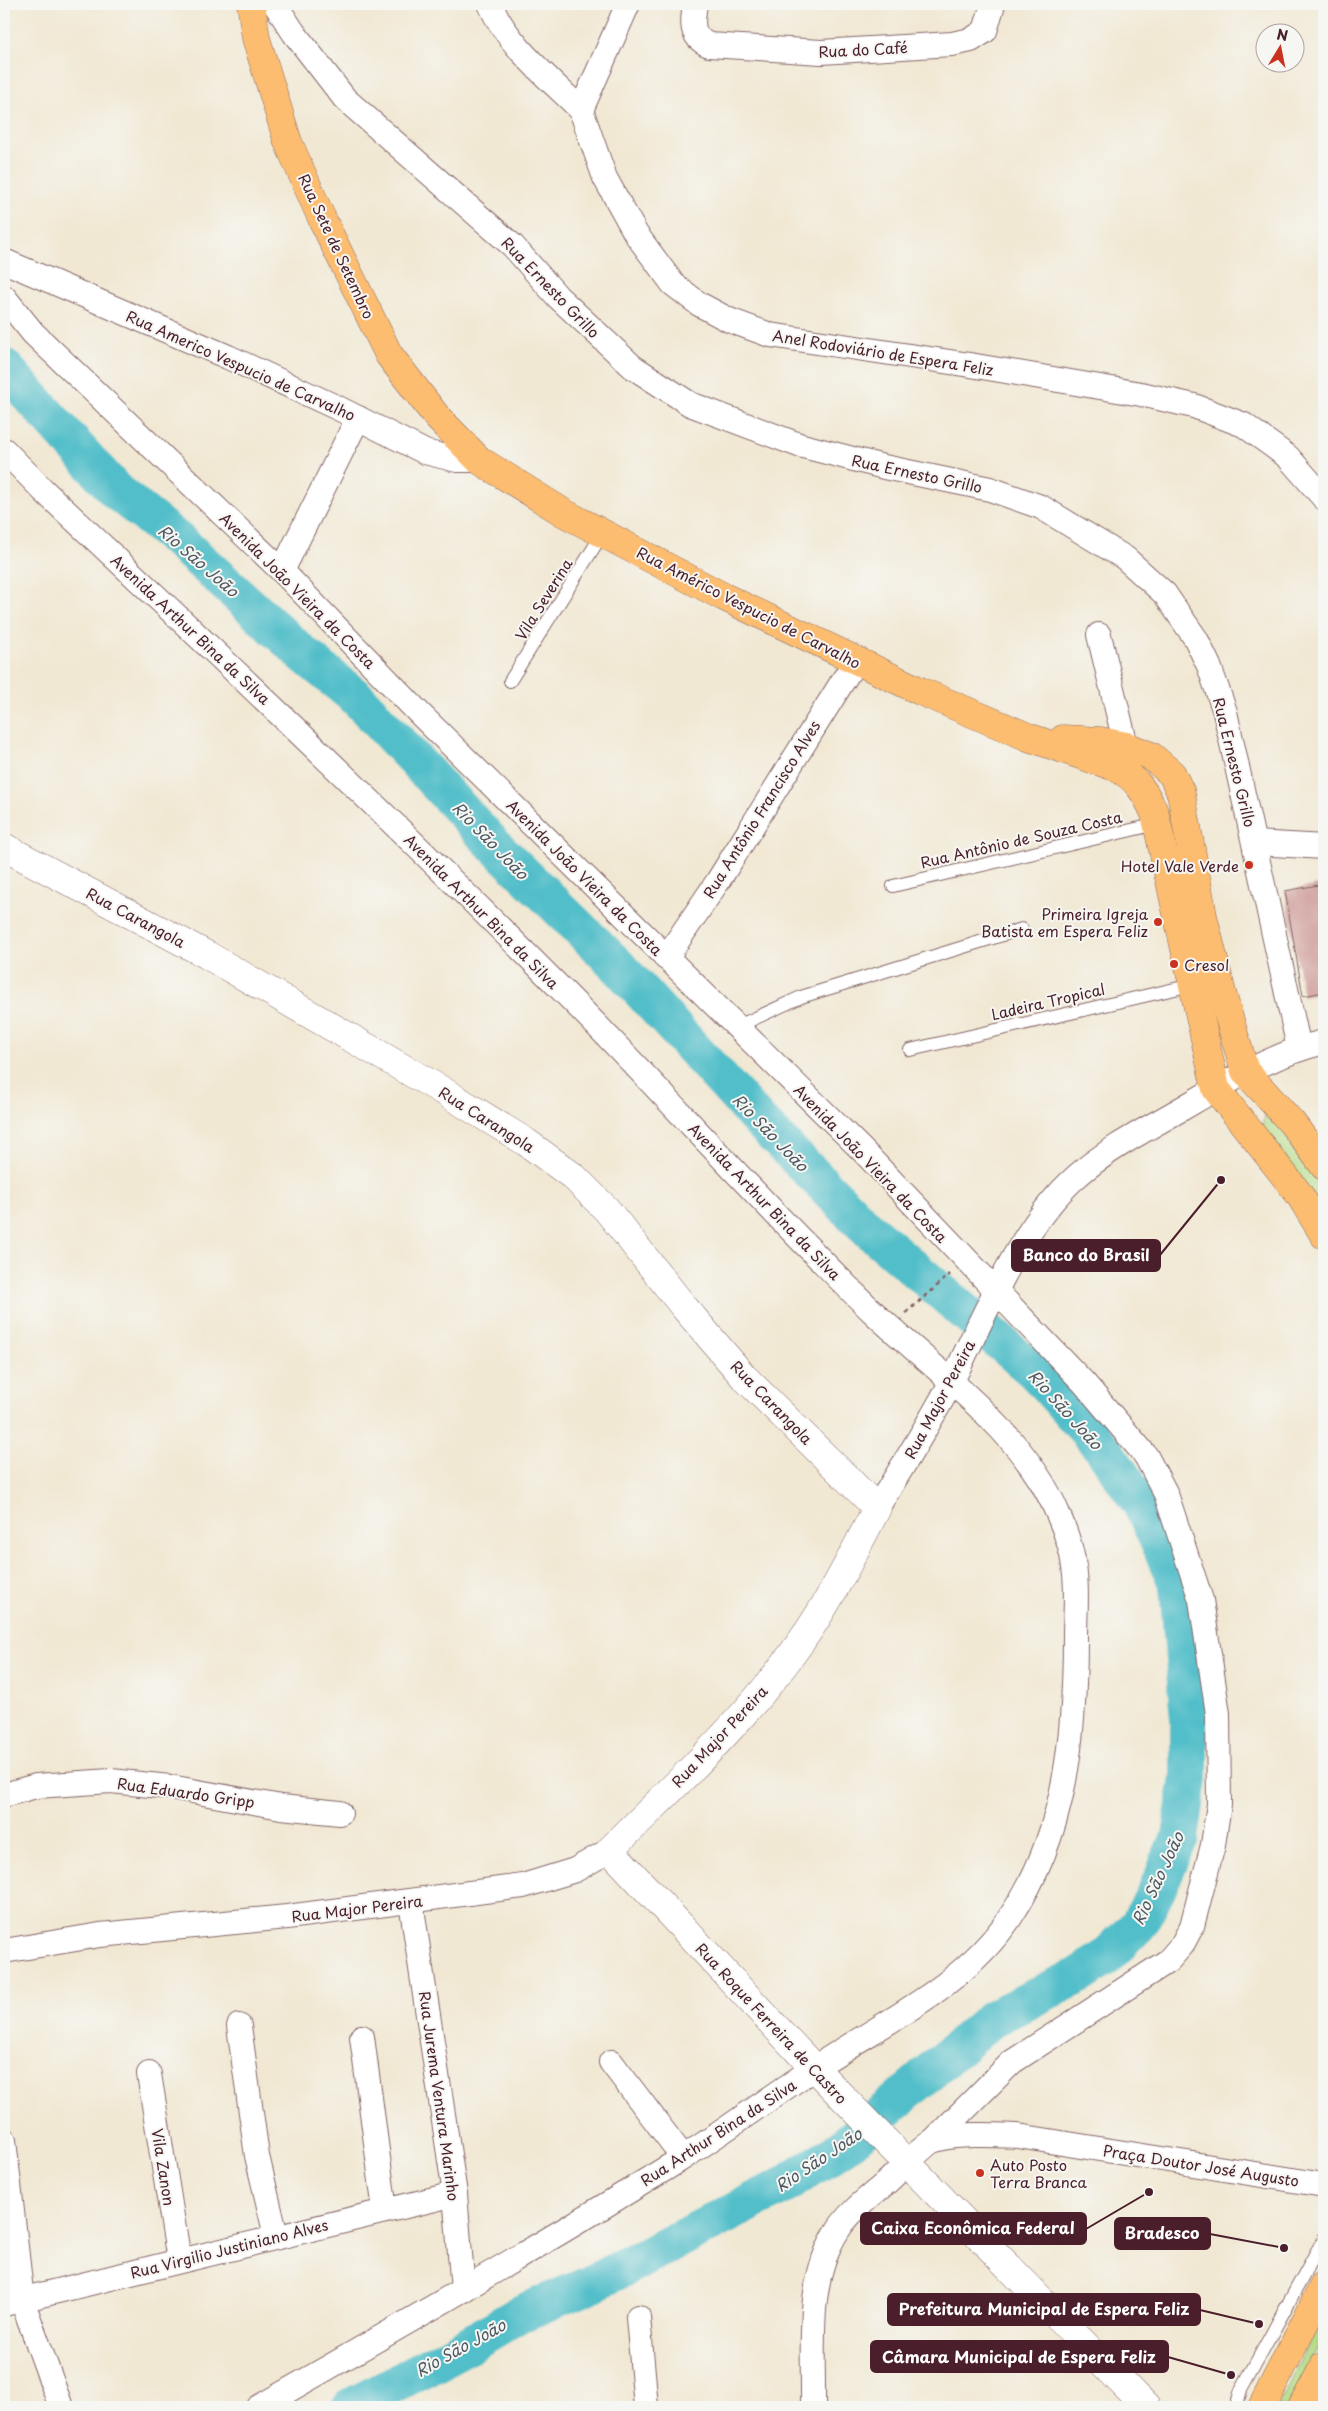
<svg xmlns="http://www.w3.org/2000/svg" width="1328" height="2411" font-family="'Playpen Sans',sans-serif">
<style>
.green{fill:#b3da84;stroke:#7e7c58}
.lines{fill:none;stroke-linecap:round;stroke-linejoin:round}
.river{stroke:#51bec9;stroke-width:38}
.building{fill:#cd9a97}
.service-casing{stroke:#846566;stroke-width:14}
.minor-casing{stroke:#846566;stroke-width:26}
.tertiary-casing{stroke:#846566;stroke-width:29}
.trunk-casing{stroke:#846566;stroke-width:29}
.path{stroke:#846566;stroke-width:3;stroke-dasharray:4 4;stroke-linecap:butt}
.service{stroke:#fff;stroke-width:12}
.minor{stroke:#fff;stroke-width:24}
.tertiary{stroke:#fff;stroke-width:28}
.trunk{stroke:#fcbd6f;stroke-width:28}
.poi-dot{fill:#c8321e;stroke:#f6f6f2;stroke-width:2}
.labels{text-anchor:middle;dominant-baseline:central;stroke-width:4;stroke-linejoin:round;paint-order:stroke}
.street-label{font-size:15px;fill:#4a1f2b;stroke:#f6f6f2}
.poi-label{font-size:15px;fill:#4a1f2b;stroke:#f6f6f2;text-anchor:end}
.water-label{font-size:16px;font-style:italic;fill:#4c5762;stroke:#f6f6f2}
.leader{fill:none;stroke:#4a1f2b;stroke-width:2}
.callout-dot{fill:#4a1f2b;stroke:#f6f6f2;stroke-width:2}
.callout{fill:#4a1f2b;stroke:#4a1f2b;stroke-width:2}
.callout-label{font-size:16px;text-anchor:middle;font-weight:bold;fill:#fff}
</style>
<rect width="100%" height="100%" fill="#f6f6f2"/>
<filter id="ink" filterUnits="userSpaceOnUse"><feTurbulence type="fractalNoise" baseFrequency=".02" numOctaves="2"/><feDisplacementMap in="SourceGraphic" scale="10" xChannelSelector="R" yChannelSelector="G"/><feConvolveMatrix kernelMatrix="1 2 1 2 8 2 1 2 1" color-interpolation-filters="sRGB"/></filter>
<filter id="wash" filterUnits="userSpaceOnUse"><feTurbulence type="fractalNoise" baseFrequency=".0096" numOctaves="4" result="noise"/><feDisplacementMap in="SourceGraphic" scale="20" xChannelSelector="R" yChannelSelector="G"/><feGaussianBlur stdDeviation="1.12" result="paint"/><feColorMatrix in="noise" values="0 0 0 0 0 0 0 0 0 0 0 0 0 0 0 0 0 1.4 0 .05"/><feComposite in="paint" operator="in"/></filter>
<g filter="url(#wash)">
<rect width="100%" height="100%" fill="#f1e8d3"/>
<g class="green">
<path d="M1265 1116C1281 1123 1315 1167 1323 1184 1327 1190 1324 1203 1324 1211L1262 1126Z"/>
<path d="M1324 2312V2332L1288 2407H1277Z"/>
</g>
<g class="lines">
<path class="river" d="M4 367 117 492 181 543 303 654 358 699 493 844 617 965 760 1122 868 1229 1035 1372 1104 1450 1143 1507 1178 1585 1189 1720V1778L1180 1837 1157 1890 1138 1925 1104 1959 1078 1976 993 2018 843 2147 785 2185 596 2282 520 2314 466 2346 351 2407"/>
</g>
<g id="blocks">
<path class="building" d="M1324 884V992L1303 996 1285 891Z"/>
</g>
</g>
<g filter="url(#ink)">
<use href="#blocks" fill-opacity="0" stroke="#846566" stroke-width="1"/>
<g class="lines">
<defs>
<g id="service">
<path d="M510 681 603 533"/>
<path d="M893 886 1157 824"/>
<path d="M736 1027 801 997 1022 929"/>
<path d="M910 1050 1192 985"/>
<path d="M1236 2407 1241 2390 1324 2238"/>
</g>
<g id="minor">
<path d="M275 4 294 33 345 99 513 246 558 297 633 367 690 404 799 445 884 467 990 489 1041 507 1125 558 1165 594 1196 639 1209 666 1225 712 1299 1048"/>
<path d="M490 4C508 46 549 78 581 110"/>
<path d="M628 4 581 110 605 178 636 234 673 284 699 304 729 320 770 335 970 365 1141 394 1194 406 1244 425 1288 457 1324 498"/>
<path d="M695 4C692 22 690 37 709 45L821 52 952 44 971 40 985 31 993 4"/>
<path d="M4 261 228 357 342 410 425 452 457 460H479"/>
<path d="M4 297 33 333 282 571 419 713 863 1151 1084 1383 1146 1456 1166 1494 1201 1600 1218 1714 1219 1804 1213 1845 1192 1926 1182 1945 1168 1961 1012 2062 934 2140"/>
<path d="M4 450 44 491C219 655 394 821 563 991 645 1073 722 1160 803 1242 826 1265 849 1289 872 1311 935 1371 1024 1431 1058 1514 1065 1530 1072 1549 1074 1567 1078 1589 1075 1614 1075 1636 1075 1733 1067 1832 1011 1916 965 1986 884 2022 816 2067 769 2098 725 2131 678 2161 540 2246 400 2327 259 2407"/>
<path d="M282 571 358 418"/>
<path d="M1099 635 1126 746"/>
<path d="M1255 843 1324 847"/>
<path d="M666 958 718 881 856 660"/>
<path d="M877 1508C903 1466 929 1424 952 1381 986 1313 1019 1227 1077 1176 1110 1147 1151 1127 1188 1105 1232 1079 1274 1054 1324 1042"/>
<path d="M4 1795 36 1786 111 1781 170 1787 281 1807 340 1813"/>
<path d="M411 1902 455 2194 463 2290"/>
<path d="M4 1951 100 1935 287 1917 523 1886 575 1870 610 1850"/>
<path d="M239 2026 257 2156 276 2236"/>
<path d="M362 2037 385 2211"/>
<path d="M611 2062 683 2157"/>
<path d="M149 2074 179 2260"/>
<path d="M4 2140 22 2300 61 2407"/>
<path d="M4 2304 455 2194"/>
<path d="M638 2317 646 2407"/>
<path d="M813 2407C814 2349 805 2281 838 2230 850 2211 870 2197 887 2182 896 2174 927 2142 935 2140 957 2133 995 2135 1018 2136L1324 2185"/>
</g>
<path id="tertiary" d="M4 847 207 955 443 1091 526 1142 574 1177 607 1210 684 1307 743 1376 877 1508C853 1554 830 1601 800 1643 746 1720 676 1784 610 1850L814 2068 1146 2407"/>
<g id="trunk">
<path d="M251 4 256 38 288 142 322 219 389 355 437 417 479 460 564 513 724 597 920 691 1028 737 1115 767C1136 777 1146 793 1155 814L1216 1089 1299 1194 1324 1235"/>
<path d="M1063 739 1100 741 1126 746 1151 756 1172 774 1181 793 1203 916 1223 997 1245 1071 1292 1123 1324 1166"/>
<path d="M1262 2407 1324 2285"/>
<path d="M1302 2407 1324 2366"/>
</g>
</defs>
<use href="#service" class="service-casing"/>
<use href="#minor" class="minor-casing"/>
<use href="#tertiary" class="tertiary-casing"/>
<use href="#trunk" class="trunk-casing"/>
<path class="path" d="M906 1313 950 1274"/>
<use href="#service" class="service"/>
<use href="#minor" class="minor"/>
<use href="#tertiary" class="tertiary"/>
<use href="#trunk" class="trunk"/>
</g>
</g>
<g class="poi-dot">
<circle cx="1249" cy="865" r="5"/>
<circle cx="1158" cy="922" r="5"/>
<circle cx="1174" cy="964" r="5"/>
<circle cx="980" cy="2173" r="5"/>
</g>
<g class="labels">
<g class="street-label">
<text transform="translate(863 49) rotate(-3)">Rua do Café</text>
<text transform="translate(337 246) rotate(65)">Rua Sete de Setembro</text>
<text transform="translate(551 287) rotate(46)">Rua Ernesto Grillo</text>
<text transform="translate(883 352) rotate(9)">Anel Rodoviário de Espera Feliz</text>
<text transform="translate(241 365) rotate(24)">Rua Americo Vespucio de Carvalho</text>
<text transform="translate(917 473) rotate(12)">Rua Ernesto Grillo</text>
<text transform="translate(298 590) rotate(45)">Avenida João Vieira da Costa</text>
<text transform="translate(543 599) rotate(-58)">Vila Severina</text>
<text transform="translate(749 607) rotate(27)">Rua Américo Vespucio de Carvalho</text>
<text transform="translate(191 629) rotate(43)">Avenida Arthur Bina da Silva</text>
<text transform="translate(1235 762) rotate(76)">Rua Ernesto Grillo</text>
<text transform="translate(761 809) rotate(-58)">Rua Antônio Francisco Alves</text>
<text transform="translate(1021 839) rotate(-13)">Rua Antônio de Souza Costa</text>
<text transform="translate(585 877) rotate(45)">Avenida João Vieira da Costa</text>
<text transform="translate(482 911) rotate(45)">Avenida Arthur Bina da Silva</text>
<text transform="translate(136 917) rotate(28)">Rua Carangola</text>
<text transform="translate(1048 1001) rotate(-13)">Ladeira Tropical</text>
<text transform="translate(487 1119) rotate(32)">Rua Carangola</text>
<text transform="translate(871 1163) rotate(46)">Avenida João Vieira da Costa</text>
<text transform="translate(765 1201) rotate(46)">Avenida Arthur Bina da Silva</text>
<text transform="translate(939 1399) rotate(-62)">Rua Major Pereira</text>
<text transform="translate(772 1402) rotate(46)">Rua Carangola</text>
<text transform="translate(719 1736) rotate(-47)">Rua Major Pereira</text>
<text transform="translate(186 1792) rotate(8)">Rua Eduardo Gripp</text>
<text transform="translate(357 1908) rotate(-7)">Rua Major Pereira</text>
<text transform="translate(772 2023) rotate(47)">Rua Roque Ferreira de Castro</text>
<text transform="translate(440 2096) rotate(82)">Rua Jurema Ventura Marinho</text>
<text transform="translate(718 2132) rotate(-33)">Rua Arthur Bina da Silva</text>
<text transform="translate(1201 2165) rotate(9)">Praça Doutor José Augusto</text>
<text transform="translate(164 2167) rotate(81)">Vila Zanon</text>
<text transform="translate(229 2248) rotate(-14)">Rua Virgilio Justiniano Alves</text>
</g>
<g class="poi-label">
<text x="1239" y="865">Hotel Vale Verde</text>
<text x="1148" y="913">Primeira Igreja<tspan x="1148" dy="17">Batista em Espera Feliz</tspan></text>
<text x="1184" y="964" text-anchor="start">Cresol</text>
<text x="990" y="2164" text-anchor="start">Auto Posto<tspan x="990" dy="17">Terra Branca</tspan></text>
</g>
<g class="water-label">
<text transform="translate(199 560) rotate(41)">Rio São João</text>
<text transform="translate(491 840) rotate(46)">Rio São João</text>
<text transform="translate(771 1132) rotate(46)">Rio São João</text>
<text transform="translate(1066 1409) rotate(48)">Rio São João</text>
<text transform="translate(1157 1878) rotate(-65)">Rio São João</text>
<text transform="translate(818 2159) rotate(-34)">Rio São João</text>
<text transform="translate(460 2347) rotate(-29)">Rio São João</text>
</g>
</g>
<path class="leader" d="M1221 1180L1160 1255M1149 2192L1086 2229M1284 2248L1210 2234M1259 2324L1200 2310M1231 2375L1168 2357"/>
<g class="callout-dot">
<circle cx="1221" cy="1180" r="5"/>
<circle cx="1149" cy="2192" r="5"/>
<circle cx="1284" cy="2248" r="5"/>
<circle cx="1259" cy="2324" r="5"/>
<circle cx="1231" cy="2375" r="5"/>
</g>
<g class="callout">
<rect x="1012" y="1240" width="148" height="31" rx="5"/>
<rect x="861" y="2213" width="225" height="31" rx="5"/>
<rect x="1115" y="2218" width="95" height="31" rx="5"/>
<rect x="888" y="2294" width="312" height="31" rx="5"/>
<rect x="871" y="2341" width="297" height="31" rx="5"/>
</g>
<g class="callout-label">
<text x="1086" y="1261">Banco do Brasil</text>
<text x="973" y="2234">Caixa Econômica Federal</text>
<text x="1162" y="2239">Bradesco</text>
<text x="1044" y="2315">Prefeitura Municipal de Espera Feliz</text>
<text x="1019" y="2363">Câmara Municipal de Espera Feliz</text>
</g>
<rect width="1328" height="2411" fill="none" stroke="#f6f6f2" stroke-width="20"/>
<g transform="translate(1280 48) rotate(10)"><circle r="24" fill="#f6f6f2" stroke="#b1a0a2"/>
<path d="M0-4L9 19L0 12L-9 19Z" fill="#c8321e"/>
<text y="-8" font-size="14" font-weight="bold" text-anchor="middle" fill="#4a1f2b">N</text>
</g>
</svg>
